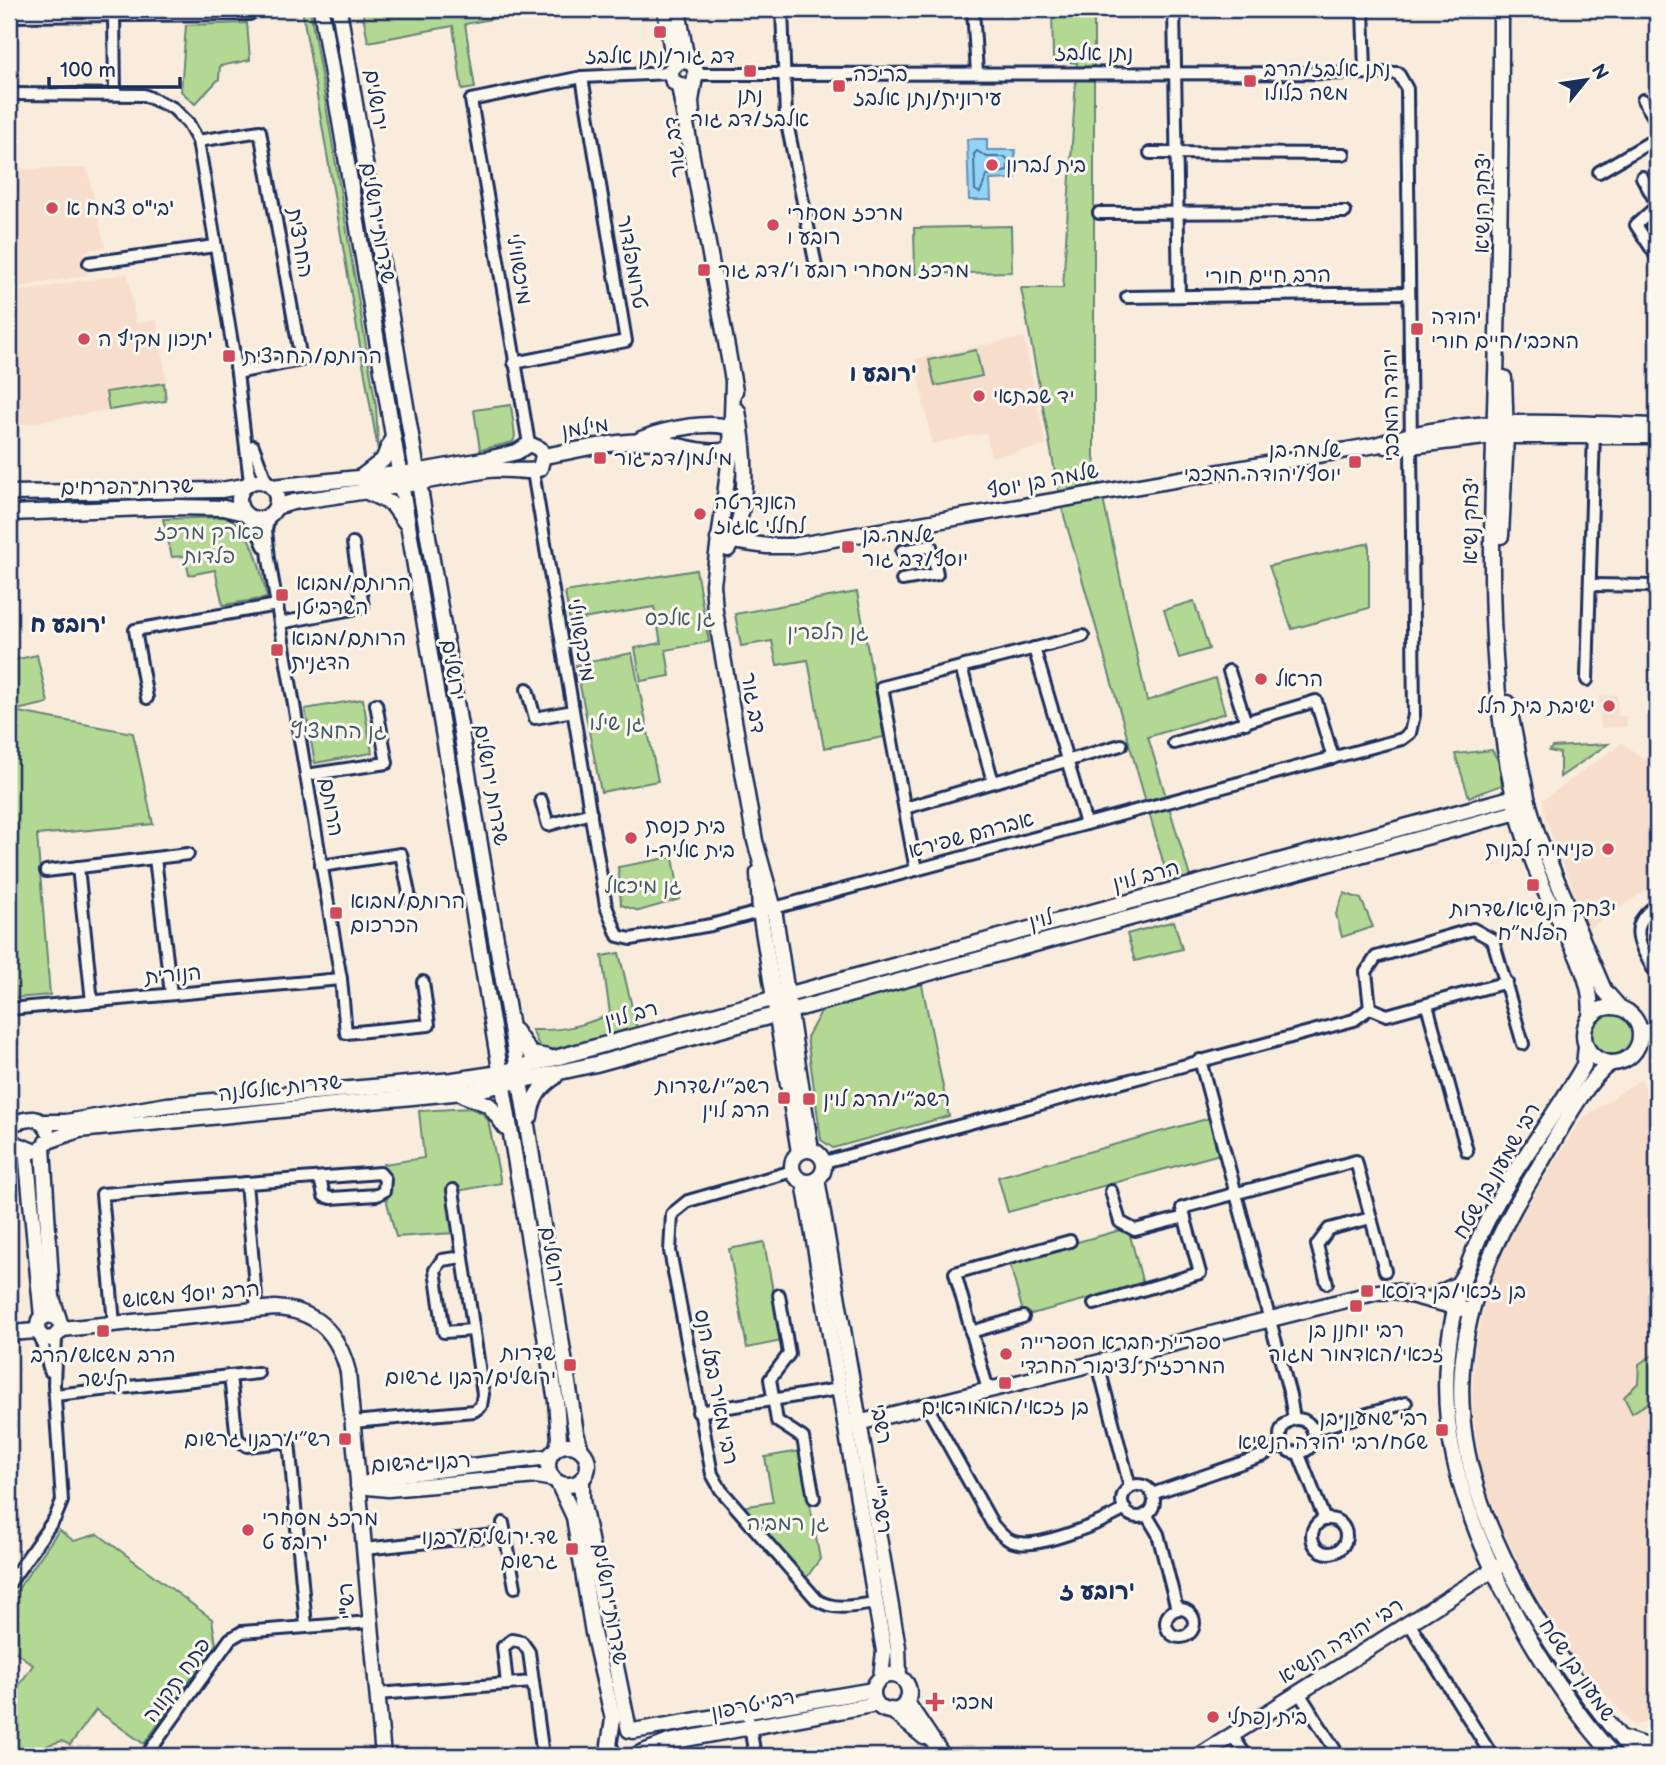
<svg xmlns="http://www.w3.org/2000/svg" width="1666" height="1765" font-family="'Balsamiq Sans','Playpen Sans Hebrew',sans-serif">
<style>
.built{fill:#f7decc}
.green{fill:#b2d893;stroke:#668478;stroke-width:2}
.water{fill:#93d3f5;stroke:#6391b9;stroke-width:2}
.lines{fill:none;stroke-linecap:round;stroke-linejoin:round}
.shore{stroke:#4b719a;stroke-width:2}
.street-casing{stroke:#1b2f5e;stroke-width:16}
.secondary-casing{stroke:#1b2f5e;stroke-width:19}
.street{stroke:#fbf7ec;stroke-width:10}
.secondary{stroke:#fbf7ec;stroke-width:14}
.poi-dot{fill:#d1495b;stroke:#fbf7ec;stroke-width:2.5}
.labels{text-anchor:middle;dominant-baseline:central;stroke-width:6;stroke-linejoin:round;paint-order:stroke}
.street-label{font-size:21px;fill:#1b2f5e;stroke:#fbf7ec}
.poi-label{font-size:21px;fill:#1b2f5e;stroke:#fbf7ec;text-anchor:start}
.park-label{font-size:21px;fill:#41596b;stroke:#fbf7ec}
.neighbourhood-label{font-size:23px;font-weight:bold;fill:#1b2f5e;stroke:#fbf7ec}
</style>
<rect width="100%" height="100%" fill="#f9ecdd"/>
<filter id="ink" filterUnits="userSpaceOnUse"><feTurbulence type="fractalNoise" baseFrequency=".0143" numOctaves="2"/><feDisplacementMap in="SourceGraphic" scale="14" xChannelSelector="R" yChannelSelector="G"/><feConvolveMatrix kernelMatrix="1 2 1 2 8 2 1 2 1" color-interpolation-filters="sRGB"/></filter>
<g filter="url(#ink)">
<g class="built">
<path d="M87 168 105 247 84 252 88 275 9 289V169Z"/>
<path d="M128 273 136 323 157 320 167 382 105 391 108 410 21 425 9 354V293Z"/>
<path d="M1024 337 1046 446 991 457 986 433 932 444 915 359Z"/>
<path d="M1617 695 1618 716H1626L1627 727 1601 728 1599 696Z"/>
<path d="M1622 743 1657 768V883L1588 929 1545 816 1543 800Z"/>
<path d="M1641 1079 1657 1107V1718L1634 1726 1564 1647V1640L1527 1581 1498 1520 1480 1469 1472 1401 1475 1345 1487 1295 1495 1266 1517 1223 1581 1119Z"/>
</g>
<g class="green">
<path d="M302 9H310L376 406 379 456Z"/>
<path d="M362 9H501L502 17 465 24 475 88 462 90 453 26 368 42Z"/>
<path d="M1052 9H1094V458L1147 701 1215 678 1225 713 1148 737 1191 880 1170 886 1061 505 1021 288H1063L1077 63 1053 60Z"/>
<path d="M247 23 250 60 220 66 219 79 195 104 181 91 186 25Z"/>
<path d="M1011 226 1012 272 915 274 914 228Z"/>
<path d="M976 350 982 376 935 386 929 360Z"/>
<path d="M164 383 166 401 109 410 106 392Z"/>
<path d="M511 405 515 436 513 442 480 450 474 410Z"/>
<path d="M228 517C257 538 259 565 267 598L223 605 215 570 189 575 185 556 172 557 163 519Z"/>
<path d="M1369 543V608L1292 629 1269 566Z"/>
<path d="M696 570 709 642 666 650 670 676 641 681 635 648 661 643 654 607 570 621 565 592Z"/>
<path d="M857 592 884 737 824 748 808 660 777 665 772 641 741 646 735 614Z"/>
<path d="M1194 601 1209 649 1179 658 1164 610Z"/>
<path d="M632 653 658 781 601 792 576 665Z"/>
<path d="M37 655 48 703 13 711 133 733 153 824 37 835 50 995 15 998 9 917V661Z"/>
<path d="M363 699 372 753 315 763 305 709Z"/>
<path d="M1608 744 1560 777V753L1549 751 1552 747Z"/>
<path d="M1492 750 1499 762 1502 785 1469 797 1455 754Z"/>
<path d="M673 857 680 899 639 911 621 905 618 867Z"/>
<path d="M1344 893 1361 899 1373 927 1342 937 1336 914Z"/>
<path d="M1174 921 1182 949 1135 961 1127 934Z"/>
<path d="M619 953 637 1028 542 1052 532 1030C561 1031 583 1026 610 1014L602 956Z"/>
<path d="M921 980 949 1116 833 1148 821 1140 807 1037 822 1010Z"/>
<circle cx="1612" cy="1035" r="23"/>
<path d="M470 1108 482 1113 488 1120 501 1183 457 1191 454 1233 396 1237 387 1202 383 1164 424 1158 419 1111Z"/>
<path d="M1210 1118 1220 1154 1008 1212 998 1177Z"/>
<path d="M1128 1228 1143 1284 1024 1316 1009 1261Z"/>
<path d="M764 1242 782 1341 747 1348 729 1249Z"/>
<path d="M1657 1352V1418L1648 1403 1632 1413 1624 1397 1638 1383 1639 1364Z"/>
<path d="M800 1451 820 1559 804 1581 741 1507 773 1502 765 1457Z"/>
<path d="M59 1530 74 1541 98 1534 212 1619 216 1644 144 1744 96 1710 70 1745 62 1741 48 1745 40 1756H9V1742L16 1731 9 1700 33 1665 9 1647V1602Z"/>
</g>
<path class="water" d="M967 139H987V150H1015L1016 179 990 180 991 200H969Z"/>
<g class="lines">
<path class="shore" d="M977 151 987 157H1005L1008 160V171L987 175 980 193 975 190 974 154Z"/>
<defs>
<g id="street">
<path d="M782 9 786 118 817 271"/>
<path d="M973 9 977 73"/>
<path d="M1174 9 1179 296"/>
<path d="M1363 9 1365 71"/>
<path d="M114 15 115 94"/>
<path d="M9 16 250 14"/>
<path d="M9 94 144 95 173 108 188 123 198 141 207 193 237 373 250 482"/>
<path d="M1643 100 1657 122"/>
<path d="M198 141 260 131 301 360 237 373"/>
<path d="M1150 153 1344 154"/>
<path d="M1599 172 1657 138"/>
<path d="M1642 177 1657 204"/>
<path d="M1657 206 1636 225 1657 257"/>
<path d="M1099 213 1345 212"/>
<path d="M89 263 215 246"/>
<path d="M1127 297 1409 293"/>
<path d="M514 363 626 341 582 77"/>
<path d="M529 444 471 100 582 77 670 73"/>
<path d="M253 446 267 483"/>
<path d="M533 472 606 906 618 936 631 939 711 925 1402 739 1410 733 1414 715 1407 89 1398 73 696 74"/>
<path d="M269 516 266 530 269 559 341 979 346 1033 429 1025 423 982"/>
<path d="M252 518 264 546"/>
<path d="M902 580 937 574 931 546 902 551"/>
<path d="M1591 585 1657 586"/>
<path d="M280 623 363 607 353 543"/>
<path d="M1034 648 1086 824"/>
<path d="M961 667 993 782"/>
<path d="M1229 671 1246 723"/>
<path d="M1587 680 1594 430"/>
<path d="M527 689 535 718 573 711"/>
<path d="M147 698 135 630 277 605"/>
<path d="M1174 743 1316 701 1333 758"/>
<path d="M306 775 387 763 376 704"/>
<path d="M541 800 548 825 591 813"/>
<path d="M905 808 1121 745"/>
<path d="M155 858 171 994"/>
<path d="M321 866 401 854 410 898"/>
<path d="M78 867 92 1002"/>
<path d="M916 870 882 687 1083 636"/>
<path d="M46 871 188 854"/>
<path d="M1657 905C1624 927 1642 947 1657 976"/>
<path d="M1427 1005 1467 1151"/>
<path d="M1370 1008 1366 972 1376 957 1473 929 1493 940 1523 1044"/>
<path d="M1370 1008 1387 1015 1507 982"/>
<path d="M9 1009 341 979"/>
<path d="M1200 1060 1290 1395 1294 1419"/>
<path d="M824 1162 1354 1020 1370 1008"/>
<path d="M793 1171 688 1201 672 1214 670 1251 712 1474 721 1490 817 1600C835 1611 854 1606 875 1603"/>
<path d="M246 1183 257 1309"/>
<path d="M1111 1191 1120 1222 1135 1230 1185 1217"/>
<path d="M463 1257 442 1260 435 1270 444 1332 473 1330"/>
<path d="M1327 1283 1317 1245 1329 1229 1371 1218"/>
<path d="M779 1295 789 1354 770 1379 777 1421 803 1438 814 1498"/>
<path d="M1094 1304 1200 1273 1182 1208 1356 1161 1385 1271"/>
<path d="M114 1323 102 1194 380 1173 385 1179 384 1191 377 1195 331 1198 324 1196 320 1178"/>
<path d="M971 1332 1023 1317"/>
<path d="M40 1336 50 1371"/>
<path d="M1098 1364 1130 1487"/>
<path d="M230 1376 258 1373"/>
<path d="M988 1390 955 1273 1070 1241"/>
<path d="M55 1395 230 1376 237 1439 247 1446 289 1441 306 1626"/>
<path d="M927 1406 993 1525C1000 1533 1007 1542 1019 1543 1043 1547 1104 1522 1125 1509"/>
<path d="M698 1412 839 1389"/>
<circle cx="1297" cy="1436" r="17"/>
<path d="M353 1422 474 1411 481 1406 483 1394 453 1190"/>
<path d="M1312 1430 1406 1403"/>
<path d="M1298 1452 1325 1520"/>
<circle cx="1138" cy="1501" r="16"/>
<path d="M1152 1494 1264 1455 1282 1444"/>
<path d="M1146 1514 1158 1534 1177 1609"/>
<circle cx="1329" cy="1536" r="17"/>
<path d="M503 1523 515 1587"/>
<path d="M364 1549 505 1534"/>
<path d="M9 1584 55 1518 62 1501 54 1384 56 1338"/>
<circle cx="1180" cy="1623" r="14"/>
<path d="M1409 1623 1492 1756"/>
<path d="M507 1684 503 1647 512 1640 522 1642 529 1652 543 1756"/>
<path d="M1299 1693 1339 1756"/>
<path d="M377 1694 533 1682"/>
<path d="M749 1721 755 1756"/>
<path d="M1232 1735 1246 1756"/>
<path d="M146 1756 230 1639 242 1632 370 1622"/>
</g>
<g id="secondary">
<path d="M321 9 556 1401 559 1438 557 1448"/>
<path d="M339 9 520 1081 576 1433 581 1450"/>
<path d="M665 9 674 64"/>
<path d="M678 9 685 50 696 71 691 101 692 115"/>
<path d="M1501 9C1501 118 1500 227 1497 336 1494 484 1482 632 1510 778 1517 816 1529 854 1544 889 1560 925 1596 978 1590 1016"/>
<path d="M679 86 735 391"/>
<path d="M685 87 673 82 670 71 679 61 690 62"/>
<path d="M733 383 731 450 713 584 715 611 755 841 774 909 811 1150"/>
<path d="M641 439C661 431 720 416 736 432"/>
<path d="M1386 446H1410L1493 436H1657"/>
<path d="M543 456C582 450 624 437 663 443 685 446 719 460 737 444"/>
<path d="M361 477 383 460 393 437"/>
<circle cx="258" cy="500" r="19"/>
<path d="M272 487 416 472 488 459 517 452 529 444 540 449 543 456 540 468C530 475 504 467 488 470 423 482 359 493 293 502L276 507"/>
<path d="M367 492 392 504 405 522"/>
<path d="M9 493 221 490 244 486"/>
<path d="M9 513 174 507 224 508 244 513"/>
<path d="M1501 536 1506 436 1504 378"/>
<path d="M718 539 767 546H793L1376 445C1467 414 1563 423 1657 426"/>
<path d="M728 549C750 511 746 453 738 411"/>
<path d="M1508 703 1528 802 1538 836 1604 990 1619 1007"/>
<path d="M758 873 760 912 799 1152"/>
<circle cx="1612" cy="1035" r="28"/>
<path d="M1640 1030 1657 1035"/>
<path d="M515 1031 531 1054 548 1057"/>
<path d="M1586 1046 1584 1065C1551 1123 1506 1176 1479 1238 1422 1368 1444 1476 1507 1598 1537 1656 1571 1709 1614 1756"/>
<path d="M1611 1063C1586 1078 1553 1144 1536 1171 1439 1325 1437 1442 1526 1600 1558 1657 1593 1707 1636 1756"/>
<path d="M463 1095 489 1105 506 1128"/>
<path d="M530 1117C532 1098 540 1087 555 1077"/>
<path d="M43 1122H66L167 1105 453 1080 500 1073 1507 799 1528 802"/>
<path d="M9 1124C24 1121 37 1112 47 1129"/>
<path d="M9 1141 33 1151"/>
<path d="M46 1142 79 1130 473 1091 596 1064 1510 814 1528 802"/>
<path d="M43 1147 52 1297 62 1329 53 1339 43 1338 37 1331 39 1320 47 1315 56 1317"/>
<circle cx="808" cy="1166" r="16"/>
<path d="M26 1150 42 1317"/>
<path d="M817 1179 898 1647 899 1677"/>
<path d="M804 1182 884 1651 881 1677"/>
<path d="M1437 1294 1458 1284 1464 1274"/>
<path d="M62 1329 275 1308C316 1310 338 1332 348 1372L383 1756"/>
<path d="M9 1333 37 1331"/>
<path d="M846 1426 1378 1292 1395 1291 1463 1309"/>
<circle cx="568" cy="1465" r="20"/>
<path d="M582 1479V1500L629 1730"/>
<path d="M558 1483 574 1517 593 1633 613 1719 609 1745 614 1756"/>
<path d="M361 1485 393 1475 549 1457"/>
<path d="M358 1486 388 1489 537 1476 553 1479"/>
<circle cx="891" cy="1693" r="18"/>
<path d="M906 1701 943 1756"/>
<path d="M891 1710 924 1737"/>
<path d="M633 1731 873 1690"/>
<path d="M1622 1738 1646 1746 1657 1745"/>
<path d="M638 1754 669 1742 877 1704"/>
<path d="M1199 1756 1499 1566"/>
</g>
</defs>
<use href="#street" class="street-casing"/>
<use href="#secondary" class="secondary-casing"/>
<use href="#street" class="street"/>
<use href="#secondary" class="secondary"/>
</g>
</g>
<g class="poi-dot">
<rect x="653" y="25" width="14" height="14" rx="3.5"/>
<rect x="743" y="64" width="14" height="14" rx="3.5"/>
<rect x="1243" y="74" width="14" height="14" rx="3.5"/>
<rect x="832" y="79" width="14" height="14" rx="3.5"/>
<circle cx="992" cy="165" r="7"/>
<circle cx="52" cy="208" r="7"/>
<circle cx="773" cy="225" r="7"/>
<rect x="697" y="263" width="14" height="14" rx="3.5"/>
<rect x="1410" y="322" width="14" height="14" rx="3.5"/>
<circle cx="84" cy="339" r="7"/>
<rect x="222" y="349" width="14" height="14" rx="3.5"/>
<circle cx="979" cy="396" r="7"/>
<rect x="593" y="451" width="14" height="14" rx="3.5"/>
<rect x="1348" y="455" width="14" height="14" rx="3.5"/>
<circle cx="700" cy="514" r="7"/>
<rect x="841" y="540" width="14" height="14" rx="3.5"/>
<rect x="275" y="588" width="14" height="14" rx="3.5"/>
<rect x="270" y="643" width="14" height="14" rx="3.5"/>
<circle cx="1261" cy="679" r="7"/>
<circle cx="1609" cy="706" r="7"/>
<circle cx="631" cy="838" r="7"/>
<circle cx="1608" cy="849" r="7"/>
<rect x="1526" y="878" width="14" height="14" rx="3.5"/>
<rect x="329" y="906" width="14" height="14" rx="3.5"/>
<rect x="777" y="1091" width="14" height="14" rx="3.5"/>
<rect x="802" y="1092" width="14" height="14" rx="3.5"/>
<rect x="1360" y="1284" width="14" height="14" rx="3.5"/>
<rect x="1349" y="1299" width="14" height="14" rx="3.5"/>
<rect x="96" y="1324" width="14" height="14" rx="3.5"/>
<circle cx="1006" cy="1354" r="7"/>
<rect x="563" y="1358" width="14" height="14" rx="3.5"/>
<rect x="998" y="1376" width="14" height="14" rx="3.5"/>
<rect x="1435" y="1423" width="14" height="14" rx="3.5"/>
<rect x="338" y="1432" width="14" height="14" rx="3.5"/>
<circle cx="248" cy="1530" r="7"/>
<rect x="565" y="1542" width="14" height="14" rx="3.5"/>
<path d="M931.5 1691.5h7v7h7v7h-7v7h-7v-7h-7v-7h7z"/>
<circle cx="1213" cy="1717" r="7"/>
</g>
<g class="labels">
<g class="street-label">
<text x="1094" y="53">נתן אלבז</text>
<text transform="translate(376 100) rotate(81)">ירושלים</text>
<text transform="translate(675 147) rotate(-97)">דב גור</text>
<text transform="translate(1483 203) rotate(-89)">יצחק הנשיא</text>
<text transform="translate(378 223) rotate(80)">שדרות ירושלים</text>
<text transform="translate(300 243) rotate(80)">החרצית</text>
<text transform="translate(632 262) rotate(80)">טרומפלדור</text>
<text transform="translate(519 269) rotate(81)">מיכשווילי</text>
<text transform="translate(1268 276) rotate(-1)">הרב חיים חורי</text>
<text transform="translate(1391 405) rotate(-91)">יהודה המכבי</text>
<text transform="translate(585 428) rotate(-9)">מילמן</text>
<text transform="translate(1043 481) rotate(-11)">שלמה בן יוסף</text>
<text transform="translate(127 487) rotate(-1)">שדרות הפרחים</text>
<text transform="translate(1471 521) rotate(-89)">יצחק נשיא</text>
<text transform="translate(581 640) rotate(80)">מיכקשווילי</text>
<text transform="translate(453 670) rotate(80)">ירושלים</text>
<text transform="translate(753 703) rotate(80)">דב גור</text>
<text transform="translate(491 785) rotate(80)">שדרות ירושלים</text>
<text transform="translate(331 807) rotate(80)">הרותם</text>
<text transform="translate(971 835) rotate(-15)">אברהם שפירא</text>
<text transform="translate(1146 876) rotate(-15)">הרב לוין</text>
<text transform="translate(1041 920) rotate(-15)">לוין</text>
<text transform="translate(173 975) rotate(-5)">הנורית</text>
<text transform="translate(631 1015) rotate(-15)">רב לוין</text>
<text transform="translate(280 1088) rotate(-6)">שדרות אלטלנה</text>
<text transform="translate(1497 1171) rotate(-60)">רבי שמעון בן שטח</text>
<text transform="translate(552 1257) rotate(80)">ירושלים</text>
<text transform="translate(191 1295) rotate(-5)">הרב יוסף משאש</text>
<text transform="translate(716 1387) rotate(79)">רבי מאיר בעל הנס</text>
<text transform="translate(881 1424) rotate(80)">רשבי</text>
<text transform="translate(421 1463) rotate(-3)">רבנו גרשום</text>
<text transform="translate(881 1509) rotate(81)">רשב"י</text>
<text transform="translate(347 1601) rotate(-95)">רש"י</text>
<text transform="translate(610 1604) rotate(80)">שדרות ירושלים</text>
<text transform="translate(1341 1641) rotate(-32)">רבי יהודה הנשיא</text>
<text transform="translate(1577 1670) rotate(56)">שמעון בן שטח</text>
<text transform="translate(177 1680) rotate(-54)">פתח תקווה</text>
<text transform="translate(753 1705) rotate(-11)">רבי טרפון</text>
</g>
<g class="poi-label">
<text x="660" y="56" text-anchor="middle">דב גור/נתן אלבז</text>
<text x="1264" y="69">נתן אלבז/הרב<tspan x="1264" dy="24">משה בלולו</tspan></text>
<text x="853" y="74">בריכה<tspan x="853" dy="24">עירונית/נתן אלבז</tspan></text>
<text x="750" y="95" text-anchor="middle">נתן<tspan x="750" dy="24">אלבז/דב גור</tspan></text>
<text x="1006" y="165">בית לברון</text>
<text x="66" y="208">בי"ס צמח א'</text>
<text x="787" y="213">מרכז מסחרי<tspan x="787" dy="24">רובע ו</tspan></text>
<text x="718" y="270">מרכז מסחרי רובע ו׳/דב גור</text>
<text x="1431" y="317">יהודה<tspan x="1431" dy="24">המכבי/חיים חורי</tspan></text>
<text x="98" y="339">תיכון מקיף ה'</text>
<text x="243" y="356">הרותם/החרצית</text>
<text x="993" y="396">יד שבתאי</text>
<text x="1341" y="450" text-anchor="end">שלמה בן<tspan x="1341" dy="24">יוסף/יהודה המכבי</tspan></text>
<text x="614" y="458">מילמן/דב גור</text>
<text x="714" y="502">האנדרטה<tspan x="714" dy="24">לחללי אגוז</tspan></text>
<text x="862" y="535">שלמה בן<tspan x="862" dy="24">יוסף/דב גור</tspan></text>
<text x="296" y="583">הרותם/מבוא<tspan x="296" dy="24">השרביטן</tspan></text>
<text x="291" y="638">הרותם/מבוא<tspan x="291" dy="24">הדגנית</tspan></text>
<text x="1275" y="679">הראל</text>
<text x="1595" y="706" text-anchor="end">ישיבת בית הלל</text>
<text x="645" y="826">בית כנסת<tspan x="645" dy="24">בית אליה-ו</tspan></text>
<text x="1594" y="849" text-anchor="end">פנימיה לבנות</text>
<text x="350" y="901">הרותם/מבוא<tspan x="350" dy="24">הכרכום</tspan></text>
<text x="1533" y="909" text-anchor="middle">יצחק הנשיא/שדרות<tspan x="1533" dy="24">הפלמ״ח</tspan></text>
<text x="770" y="1086" text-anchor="end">רשב״י/שדרות<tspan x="770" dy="24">הרב לוין</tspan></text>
<text x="823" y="1099">רשב״י/הרב לוין</text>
<text x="1381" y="1291">בן זכאי/בן דוסא</text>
<text x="1356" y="1330" text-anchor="middle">רבי יוחנן בן<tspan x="1356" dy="24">זכאי/האדמור מגור</tspan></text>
<text x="1020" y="1342">ספריית חברא הספרייה<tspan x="1020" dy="24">המרכזית לציבור החרדי</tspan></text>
<text x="556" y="1353" text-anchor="end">שדרות<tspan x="556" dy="24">ירושלים/רבנו גרשום</tspan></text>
<text x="103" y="1355" text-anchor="middle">הרב משאש/הרב<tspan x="103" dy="24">קלישר</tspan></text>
<text x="1005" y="1407" text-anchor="middle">בן זכאי/האמוראים</text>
<text x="1428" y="1418" text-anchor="end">רבי שמעון בן<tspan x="1428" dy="24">שטח/רבי יהודה הנשיא</tspan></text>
<text x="331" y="1439" text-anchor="end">רש״י/רבנו גרשום</text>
<text x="262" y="1518">מרכז מסחרי<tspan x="262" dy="24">רובע ט'</tspan></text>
<text x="558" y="1537" text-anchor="end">שד.ירושלים/רבנו<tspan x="558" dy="24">גרשום</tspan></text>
<text x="951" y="1702">מכבי</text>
<text x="1227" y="1717">בית נפתלי</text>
</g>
<g class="park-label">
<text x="209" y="532">פארק מרכז<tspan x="209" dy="24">פלדות</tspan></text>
<text x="680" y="618">גן אלכס</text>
<text x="828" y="632">גן הלפרין</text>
<text x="617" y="723">גן שילו</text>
<text x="339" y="731">גן החמציץ</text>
<text x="643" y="886">גן מיכאל</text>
<text x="788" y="1523">גן רמביה</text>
</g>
<g class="neighbourhood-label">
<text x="883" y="374">רובע ו'</text>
<text x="68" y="625">רובע ח'</text>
<text x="1097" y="1592">רובע ז'</text>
</g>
</g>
<rect width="1666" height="1765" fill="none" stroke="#fbf7ec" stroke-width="35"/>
<rect x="18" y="18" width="1631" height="1730" fill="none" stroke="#1b2f5e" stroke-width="2.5" filter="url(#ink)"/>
<g transform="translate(1586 80) rotate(60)" stroke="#fbf7ec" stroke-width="5" paint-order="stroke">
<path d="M0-5L12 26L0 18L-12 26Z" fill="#1b2f5e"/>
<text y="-10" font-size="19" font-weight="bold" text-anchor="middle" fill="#1b2f5e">N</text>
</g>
<path d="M49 77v10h131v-10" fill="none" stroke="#1b2f5e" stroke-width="3.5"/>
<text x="60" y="77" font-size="21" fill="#1b2f5e" stroke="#fbf7ec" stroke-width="5" paint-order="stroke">100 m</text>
</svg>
